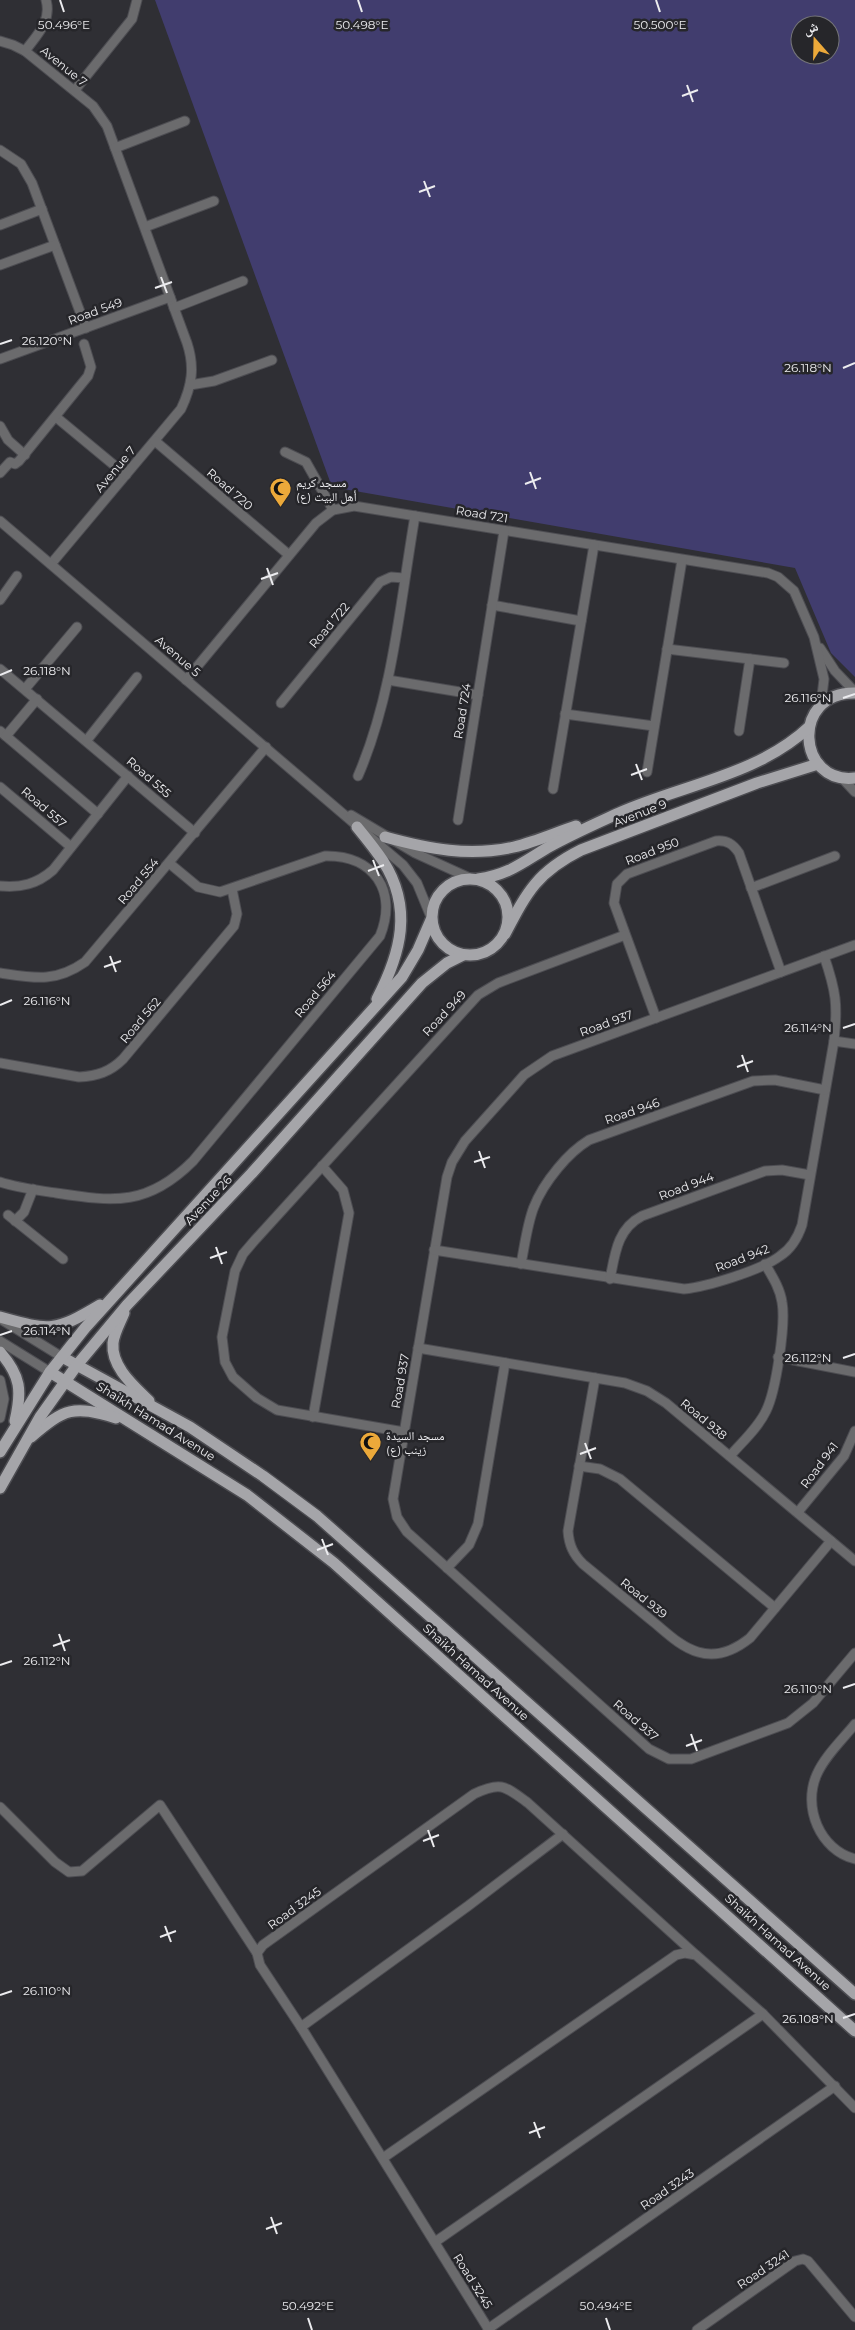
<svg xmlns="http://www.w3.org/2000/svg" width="855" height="2330" font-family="Montserrat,'Noto Naskh Arabic',sans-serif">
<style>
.green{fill:#413d6e;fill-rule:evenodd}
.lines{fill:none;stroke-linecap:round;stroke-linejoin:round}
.minor-casing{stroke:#4d4d52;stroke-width:11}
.major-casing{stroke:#4d4d52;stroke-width:14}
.minor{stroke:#6b6b6d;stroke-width:9}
.major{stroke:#a5a5a9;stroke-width:11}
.ticks{fill:none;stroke:#ececef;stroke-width:2}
.labels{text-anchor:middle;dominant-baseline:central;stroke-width:5;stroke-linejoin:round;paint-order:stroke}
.street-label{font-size:12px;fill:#ececef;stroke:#26262a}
.poi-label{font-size:12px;fill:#ececef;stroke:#26262a;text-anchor:start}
.ticks-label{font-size:12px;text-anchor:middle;fill:#ececef;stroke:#26262a;stroke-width:5;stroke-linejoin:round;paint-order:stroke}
</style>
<rect width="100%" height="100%" fill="#2f2f34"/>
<path class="green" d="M155 0H855V677L831 653 795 568 332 487ZM800 25H830V55H800Z"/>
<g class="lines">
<defs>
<g id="minor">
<path d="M0 41 13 45 25 51 93 106 107 126 187 343C195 367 192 386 181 409L51 564"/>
<path d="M25 51C37 35 52 21 46 0"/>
<path d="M75 90 132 19 137 0"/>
<path d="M115 148 185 121"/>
<path d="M0 150 21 164 32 183 86 328"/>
<path d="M0 225 42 209"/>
<path d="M145 227 214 201"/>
<path d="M0 265 55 245"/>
<path d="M174 308 243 281"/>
<path d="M0 359 170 297"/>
<path d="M190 385 214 381 272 360"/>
<path d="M56 417 126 475"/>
<path d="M0 426 8 440 25 455"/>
<path d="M155 441 289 555"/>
<path d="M285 452 306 462 333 510"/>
<path d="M0 473 10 462 15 464 19 461 88 376 91 367 84 344"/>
<path d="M0 521 403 865 417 883 431 917"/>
<path d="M0 600 17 576"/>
<path d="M492 605 581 621"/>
<path d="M820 648 835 671 855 692"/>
<path d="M667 649 784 663"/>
<path d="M0 669 195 833"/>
<path d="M186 680 316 523 333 510 354 506 768 573 778 577 794 591 814 637 824 679 821 704"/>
<path d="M388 680 478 695"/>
<path d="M25 689 77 627"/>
<path d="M281 703 380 582 391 577 404 578"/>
<path d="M565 714 654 726"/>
<path d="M0 731 98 814"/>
<path d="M739 731 750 659"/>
<path d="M6 736 37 699"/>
<path d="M87 740 137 677"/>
<path d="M647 772 682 560"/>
<path d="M358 776C393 695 400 603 415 516"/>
<path d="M841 777 855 792"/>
<path d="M0 787 71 847"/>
<path d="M553 789 594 545"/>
<path d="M351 815 415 853 472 879"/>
<path d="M458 820 504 531"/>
<path d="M0 886C21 888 37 884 53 870L128 776"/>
<path d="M751 888 835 856"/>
<path d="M855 945 552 1056 524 1075 465 1141 452 1162 447 1177 393 1499 397 1517 407 1532 649 1749 669 1759H691L788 1723 813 1703 855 1653"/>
<path d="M0 973C34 978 55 983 85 962L266 747"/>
<path d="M656 1018 614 903 617 884 627 874 716 841C727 840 733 844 739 853L781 972"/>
<path d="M834 1041 855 1044"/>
<path d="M0 1063 79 1077C97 1076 110 1072 123 1059L234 926 237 914 232 889"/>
<path d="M0 1182C18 1188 37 1190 56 1193 115 1202 148 1206 193 1161L380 936C398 891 374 855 325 856L220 892 198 887 169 863"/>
<path d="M8 1215 63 1259"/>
<path d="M15 1221 24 1212 33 1189"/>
<path d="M434 1250 684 1289C706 1287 762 1270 780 1256 791 1249 798 1237 802 1225L834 1041C838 1005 836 991 824 956"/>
<path d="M521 1264C529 1222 529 1203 558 1168 567 1157 576 1148 589 1140L753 1081 775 1080 825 1090"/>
<path d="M610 1279C615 1254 617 1229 642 1216L765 1171 782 1170 810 1175"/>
<path d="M2 1320 62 1357"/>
<path d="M0 1341 50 1372"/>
<path d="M418 1348 625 1383 647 1391 666 1403 855 1561"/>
<path d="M778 1357 855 1372"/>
<path d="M595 1378 568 1531C569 1545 573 1554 583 1564 605 1582 628 1601 651 1620 665 1631 680 1647 698 1652 717 1658 735 1650 750 1638L831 1541"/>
<path d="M0 1380 4 1399 0 1418"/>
<path d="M313 1417 349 1213 343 1190 322 1166"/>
<path d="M404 1432 277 1410 257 1398 233 1377 225 1362 222 1337 235 1271 243 1254 255 1240 478 995 498 983 625 935"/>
<path d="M730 1456C742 1442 758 1428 766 1411 776 1391 786 1324 782 1302 780 1288 772 1276 765 1264"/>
<path d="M579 1466 600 1469 620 1479 775 1608"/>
<path d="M798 1512 844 1456 855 1431"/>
<path d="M447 1568 469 1545 478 1524 505 1363"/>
<path d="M855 1724C842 1740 825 1756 817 1774 802 1807 820 1850 855 1859"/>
<path d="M0 1807 55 1862 69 1872 82 1871 160 1805 257 1953"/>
<path d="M301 2027 468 1906 563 1834"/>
<path d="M383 2158 676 1955 685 1953 696 1955 763 2014 855 2108"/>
<path d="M435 2242 763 2014"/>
<path d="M488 2329 835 2086"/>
<path d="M489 2330 301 2027 260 1965 257 1953 263 1945 474 1794C501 1781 505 1786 528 1803L696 1955"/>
<path d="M697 2330 795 2261 803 2259 808 2261 855 2317"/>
</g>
<g id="major">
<path d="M855 693C790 692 797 785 855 778"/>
<path d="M357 827C366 838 375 849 383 861 413 908 401 953 377 999"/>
<path d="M385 837C429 849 469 857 514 847 535 842 555 833 576 826"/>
<circle cx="470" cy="917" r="38"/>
<path d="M478 879C508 875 522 863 547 848 570 835 595 824 619 813 682 785 758 775 809 727"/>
<path d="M505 934C527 892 537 872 581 850L757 783 818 764"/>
<path d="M124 1313C120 1323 114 1333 113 1343 111 1367 134 1386 149 1401"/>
<path d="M0 1317C50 1331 55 1332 100 1305"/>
<path d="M0 1352C21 1376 22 1391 15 1421"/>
<path d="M62 1357 190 1427 263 1476 317 1516 855 1994"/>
<path d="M50 1372 247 1495 334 1563 855 2031"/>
<path d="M31 1437C65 1408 73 1405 116 1418"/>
<path d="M0 1452 50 1372 85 1328 402 977 418 950 431 920"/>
<path d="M0 1488 40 1417 77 1365 127 1305 252 1173 422 983 447 963 463 955"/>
</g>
</defs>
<use href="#minor" class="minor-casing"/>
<use href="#major" class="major-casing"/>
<use href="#minor" class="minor"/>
<use href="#major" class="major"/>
</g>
<path class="ticks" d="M60 0 64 12M358 0 362 12M656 0 660 12M687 85 693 102M682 96 698 90M424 181 430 197M419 192 435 186M161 277 167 293M155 288 172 282M0 344 12 340M843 368 855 363M530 472 536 489M525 484 541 478M267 568 273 585M261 579 278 573M0 675 12 670M843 698 855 694M636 764 642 780M631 775 647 769M373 860 379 876M368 871 384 865M110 956 116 972M104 967 121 961M0 1005 12 1000M843 1028 855 1024M742 1055 748 1072M737 1067 753 1061M479 1151 485 1168M474 1162 490 1157M216 1247 222 1264M210 1258 227 1252M0 1335 12 1331M843 1358 855 1354M585 1443 591 1459M580 1454 596 1448M322 1539 328 1555M317 1550 333 1544M59 1634 65 1651M53 1646 70 1640M0 1665 12 1661M843 1688 855 1684M691 1734 697 1751M686 1746 702 1740M428 1830 434 1847M423 1841 439 1835M165 1926 171 1942M160 1937 176 1931M0 1995 12 1991M843 2018 855 2014M534 2122 540 2138M529 2133 545 2127M271 2217 277 2234M266 2229 282 2223M308 2318 312 2330M606 2318 610 2330"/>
<defs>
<symbol id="mosque-pin" viewBox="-11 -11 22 30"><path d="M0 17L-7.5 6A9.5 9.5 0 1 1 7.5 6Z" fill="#eca93a" stroke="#26262a"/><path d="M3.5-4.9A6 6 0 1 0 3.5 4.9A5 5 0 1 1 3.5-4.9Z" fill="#111"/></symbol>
</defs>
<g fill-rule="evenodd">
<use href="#mosque-pin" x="268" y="476" width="25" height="34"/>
<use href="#mosque-pin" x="358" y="1430" width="25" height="34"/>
</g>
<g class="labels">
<g class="street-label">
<text transform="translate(64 66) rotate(39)">Avenue 7</text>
<text transform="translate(95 311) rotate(-20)">Road 549</text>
<text transform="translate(115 469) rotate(-50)">Avenue 7</text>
<text transform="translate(230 489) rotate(41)">Road 720</text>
<text transform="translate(482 514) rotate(9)">Road 721</text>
<text transform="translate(329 625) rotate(-50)">Road 722</text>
<text transform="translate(178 656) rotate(41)">Avenue 5</text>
<text transform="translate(462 711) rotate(-81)">Road 724</text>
<text transform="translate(149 777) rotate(41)">Road 555</text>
<text transform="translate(44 807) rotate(41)">Road 557</text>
<text transform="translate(640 813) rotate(-21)">Avenue 9</text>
<text transform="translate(652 851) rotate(-21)">Road 950</text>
<text transform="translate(138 881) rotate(-50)">Road 554</text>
<text transform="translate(315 994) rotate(-50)">Road 564</text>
<text transform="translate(444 1013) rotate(-47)">Road 949</text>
<text transform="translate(140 1020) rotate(-50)">Road 562</text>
<text transform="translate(606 1023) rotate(-20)">Road 937</text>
<text transform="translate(632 1111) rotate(-19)">Road 946</text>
<text transform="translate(686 1186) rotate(-21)">Road 944</text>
<text transform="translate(208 1200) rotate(-47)">Avenue 26</text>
<text transform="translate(742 1258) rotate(-21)">Road 942</text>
<text transform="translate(400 1381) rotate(-80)">Road 937</text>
<text transform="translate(704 1419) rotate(40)">Road 938</text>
<text transform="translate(156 1421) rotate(32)">Shaikh Hamad Avenue</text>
<text transform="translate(819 1465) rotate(-53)">Road 941</text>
<text transform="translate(644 1598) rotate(39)">Road 939</text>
<text transform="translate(476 1672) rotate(42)">Shaikh Hamad Avenue</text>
<text transform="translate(636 1720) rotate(41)">Road 937</text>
<text transform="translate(294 1908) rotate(-36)">Road 3245</text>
<text transform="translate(778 1942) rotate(42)">Shaikh Hamad Avenue</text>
<text transform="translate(667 2189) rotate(-35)">Road 3243</text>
<text transform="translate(763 2269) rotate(-34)">Road 3241</text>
<text transform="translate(473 2281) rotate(58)">Road 3245</text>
</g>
<g class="poi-label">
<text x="296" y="482">مسجد كريم<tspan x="296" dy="14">أهل البيت (ع)</tspan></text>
<text x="386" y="1435">مسجد السيدة<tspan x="386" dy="14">زينب (ع)</tspan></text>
</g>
</g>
<g class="ticks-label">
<text x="64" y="29">50.496°E</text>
<text x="362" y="29">50.498°E</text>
<text x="660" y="29">50.500°E</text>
<text x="47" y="345">26.120°N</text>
<text x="808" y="372">26.118°N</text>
<text x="47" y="675">26.118°N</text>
<text x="808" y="702">26.116°N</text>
<text x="47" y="1005">26.116°N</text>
<text x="808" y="1032">26.114°N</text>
<text x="47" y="1335">26.114°N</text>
<text x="808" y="1362">26.112°N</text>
<text x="47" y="1665">26.112°N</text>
<text x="808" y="1693">26.110°N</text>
<text x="47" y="1995">26.110°N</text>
<text x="808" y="2023">26.108°N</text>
<text x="308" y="2310">50.492°E</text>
<text x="606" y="2310">50.494°E</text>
</g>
<g transform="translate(815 40) rotate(340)"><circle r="24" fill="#26262a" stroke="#757579"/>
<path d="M0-4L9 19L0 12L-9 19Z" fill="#eca93a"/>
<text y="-8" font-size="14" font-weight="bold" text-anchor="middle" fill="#ececef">ش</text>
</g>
</svg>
